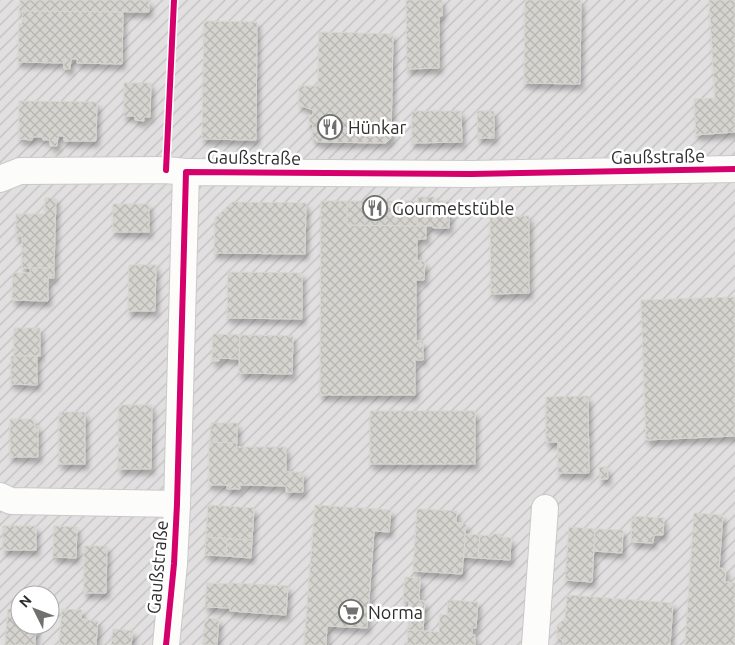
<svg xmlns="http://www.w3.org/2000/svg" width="735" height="645" font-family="Ubuntu,sans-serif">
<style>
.industrial{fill:url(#industrial-furrows);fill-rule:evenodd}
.building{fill:url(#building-cross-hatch);stroke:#d7d6d0;filter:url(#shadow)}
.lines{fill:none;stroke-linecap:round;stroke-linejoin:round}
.minor-casing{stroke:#cac9c9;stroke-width:28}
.minor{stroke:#fcfcfb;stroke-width:26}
.cycleway-casing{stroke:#fff;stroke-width:9}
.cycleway{stroke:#d6006c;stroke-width:6}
.labels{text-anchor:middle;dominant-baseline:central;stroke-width:5;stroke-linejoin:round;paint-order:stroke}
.poi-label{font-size:18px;fill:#2e2e2e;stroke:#fff;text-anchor:start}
.street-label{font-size:18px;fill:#2e2e2e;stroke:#fff}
</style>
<defs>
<pattern id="industrial-furrows" width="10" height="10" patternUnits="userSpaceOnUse" patternTransform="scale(1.25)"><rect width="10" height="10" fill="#e1dfdf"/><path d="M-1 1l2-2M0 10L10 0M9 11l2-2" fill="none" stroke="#c1c0c0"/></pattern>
<pattern id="building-cross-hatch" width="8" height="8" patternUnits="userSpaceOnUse" patternTransform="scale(1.25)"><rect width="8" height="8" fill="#d5d4cf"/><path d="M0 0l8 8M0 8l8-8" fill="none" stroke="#b7b6b2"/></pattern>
<filter id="shadow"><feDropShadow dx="3" dy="5.5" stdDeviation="2.5" flood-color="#0004"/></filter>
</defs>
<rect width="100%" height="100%" fill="#ecebe4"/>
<path class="industrial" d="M0 0H735V645H0ZM20 595H50V625H20Z"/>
<g class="building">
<path d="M20 0H149V12L19 11Z"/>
<path d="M406 0H442V16H439V68L407 69Z"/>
<path d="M525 0H581L580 84 524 83Z"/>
<path d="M709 0H735V132L696 135 694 99 715 98Z"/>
<path d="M23 11 123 12 122 64 77 63V59H71L70 69H64V63L18 62 19 24 22 23Z"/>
<path d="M204 21 257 22 256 140 202 139Z"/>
<path d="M319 32 393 34 391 138 386 143 318 142 312 137 313 124H309V115H313V110L299 105V86H318Z"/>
<path d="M124 83H151L150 117H144V121L135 120V116H124Z"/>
<path d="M19 101 97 102 96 141H64V136H58L57 146H50V140H43V137H32V140L19 139Z"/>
<path d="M412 111H461L462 142 412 143Z"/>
<path d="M477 111H494V138H478Z"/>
<path d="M418 197H434V201H450L449 228H433V226H417Z"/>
<path d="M45 198H56L54 268H22V236H16V214H45Z"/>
<path d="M321 201H347V225L426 226V239H417V261H425L424 280H416V341H423V360H415V395H320Z"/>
<path d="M347 201H418L417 226 347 225Z"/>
<path d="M232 202 306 203 305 254 214 253 215 218Z"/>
<rect x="113" y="204" width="36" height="28"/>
<path d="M529 216V293L491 294 490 217Z"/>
<path d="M129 265H156L155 311H128Z"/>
<path d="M30 268H54V278H48V301L12 300 13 273H30Z"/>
<path d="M228 272 302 273V319L227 318Z"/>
<path d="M735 297V436L646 440 641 300Z"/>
<rect x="14" y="328" width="26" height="28"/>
<path d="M213 334 240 335 239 359 219 358V361H212Z"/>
<path d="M240 335 293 336 292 374 239 373Z"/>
<path d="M11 356H37V385L11 384Z"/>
<path d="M588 396 589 473H558V442H546V397Z"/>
<path d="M119 405H152L151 469H118Z"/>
<rect x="370" y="411" width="105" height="53"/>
<rect x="59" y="412" width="26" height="52"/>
<path d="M10 419H34V426H38V457H10Z"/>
<path d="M211 423H237V443H210Z"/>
<path d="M209 442 237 443 236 447H286V472H303V492H286V486L240 485V489H227V485H209Z"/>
<path d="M599 467H607L608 479H600Z"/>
<path d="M208 505 254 508 252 540 206 537Z"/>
<path d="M315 505 391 510 389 532 374 531 367 628 327 626 326 645H304Z"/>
<path d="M417 509 457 511 456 523 466 524 462 574 413 571Z"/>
<path d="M694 513 723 515 719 568 726 569 725 582 735 583V645H685Z"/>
<path d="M632 516 664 518 663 535H654L653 543 631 542Z"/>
<rect x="3" y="526" width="33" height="24"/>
<path d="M54 526 77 527 76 558 53 557Z"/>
<path d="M569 527 595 529 592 582 565 580Z"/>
<path d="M595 529 623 530 622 553 594 551Z"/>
<path d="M465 534 480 535 478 558 464 557Z"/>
<path d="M493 534H501L500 537 511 538 510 560 478 558 480 535 493 536Z"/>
<path d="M206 537 227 539 226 556 205 555Z"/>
<path d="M227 539 252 540 251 558 226 556Z"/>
<path d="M84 546H107L106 593H84Z"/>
<path d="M405 577 420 578 419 601H425L423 631 408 630 409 601 403 600Z"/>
<path d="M207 583 231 584V583L288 586 286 615 230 611V608L205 607Z"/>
<path d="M567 595 673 603 670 645H563V642L557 636V625L565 618Z"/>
<path d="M448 600 478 602 476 628H472V635H475V645H407L408 630 439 632 440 614 447 615Z"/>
<path d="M8 609 20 610V625H36L35 645H5Z"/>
<path d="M62 609 82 610 81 619 98 621 96 645H59Z"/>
<path d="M205 618 219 619 217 645 203 644Z"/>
<path d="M113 629 133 631 131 645H111Z"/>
</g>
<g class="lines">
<defs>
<g id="minor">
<path d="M0 179 20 171 166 170 186 172"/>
<path d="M0 496 11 501 177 504"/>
<path d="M166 645 174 564 177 504 186 172 471 174 735 169"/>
<path d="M535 645 545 508"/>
</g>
</defs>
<use href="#minor" class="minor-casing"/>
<use href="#minor" class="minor"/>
<defs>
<g id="cycleway">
<path d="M166 170 174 0"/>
<path d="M166 645 174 564 177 504 186 172 471 174 735 169"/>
</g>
</defs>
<use href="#cycleway" class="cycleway-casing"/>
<use href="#cycleway" class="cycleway"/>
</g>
<defs>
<symbol id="restaurant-ring" viewBox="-11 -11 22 22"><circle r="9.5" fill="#fff" stroke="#70706e" stroke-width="1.5"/><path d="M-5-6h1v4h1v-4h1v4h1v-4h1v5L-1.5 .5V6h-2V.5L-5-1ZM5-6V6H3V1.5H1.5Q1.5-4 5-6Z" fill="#70706e"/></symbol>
<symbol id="supermarket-ring" viewBox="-11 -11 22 22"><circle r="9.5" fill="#fff" stroke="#70706e" stroke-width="1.5"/><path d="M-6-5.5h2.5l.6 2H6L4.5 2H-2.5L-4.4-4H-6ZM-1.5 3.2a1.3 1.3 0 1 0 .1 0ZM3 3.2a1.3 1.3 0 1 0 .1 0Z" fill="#70706e"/></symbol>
</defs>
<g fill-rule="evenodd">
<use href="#restaurant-ring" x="316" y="113" width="28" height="28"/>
<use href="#restaurant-ring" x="361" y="194" width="28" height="28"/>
<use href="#supermarket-ring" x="337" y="598" width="28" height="28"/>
</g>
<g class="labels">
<g class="poi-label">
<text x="348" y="127">Hünkar</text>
<text x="392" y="208">Gourmetstüble</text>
<text x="368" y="612">Norma</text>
</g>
<g class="street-label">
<text transform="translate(658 156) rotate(-1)">Gaußstraße</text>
<text transform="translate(254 157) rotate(1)">Gaußstraße</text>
<text transform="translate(157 567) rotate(-85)">Gaußstraße</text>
</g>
</g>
<g transform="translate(35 610) rotate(312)"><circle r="24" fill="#ffffff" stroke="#ababab"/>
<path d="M0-4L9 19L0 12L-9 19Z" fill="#70706e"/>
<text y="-8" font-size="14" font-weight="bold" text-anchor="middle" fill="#2e2e2e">N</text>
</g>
</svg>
